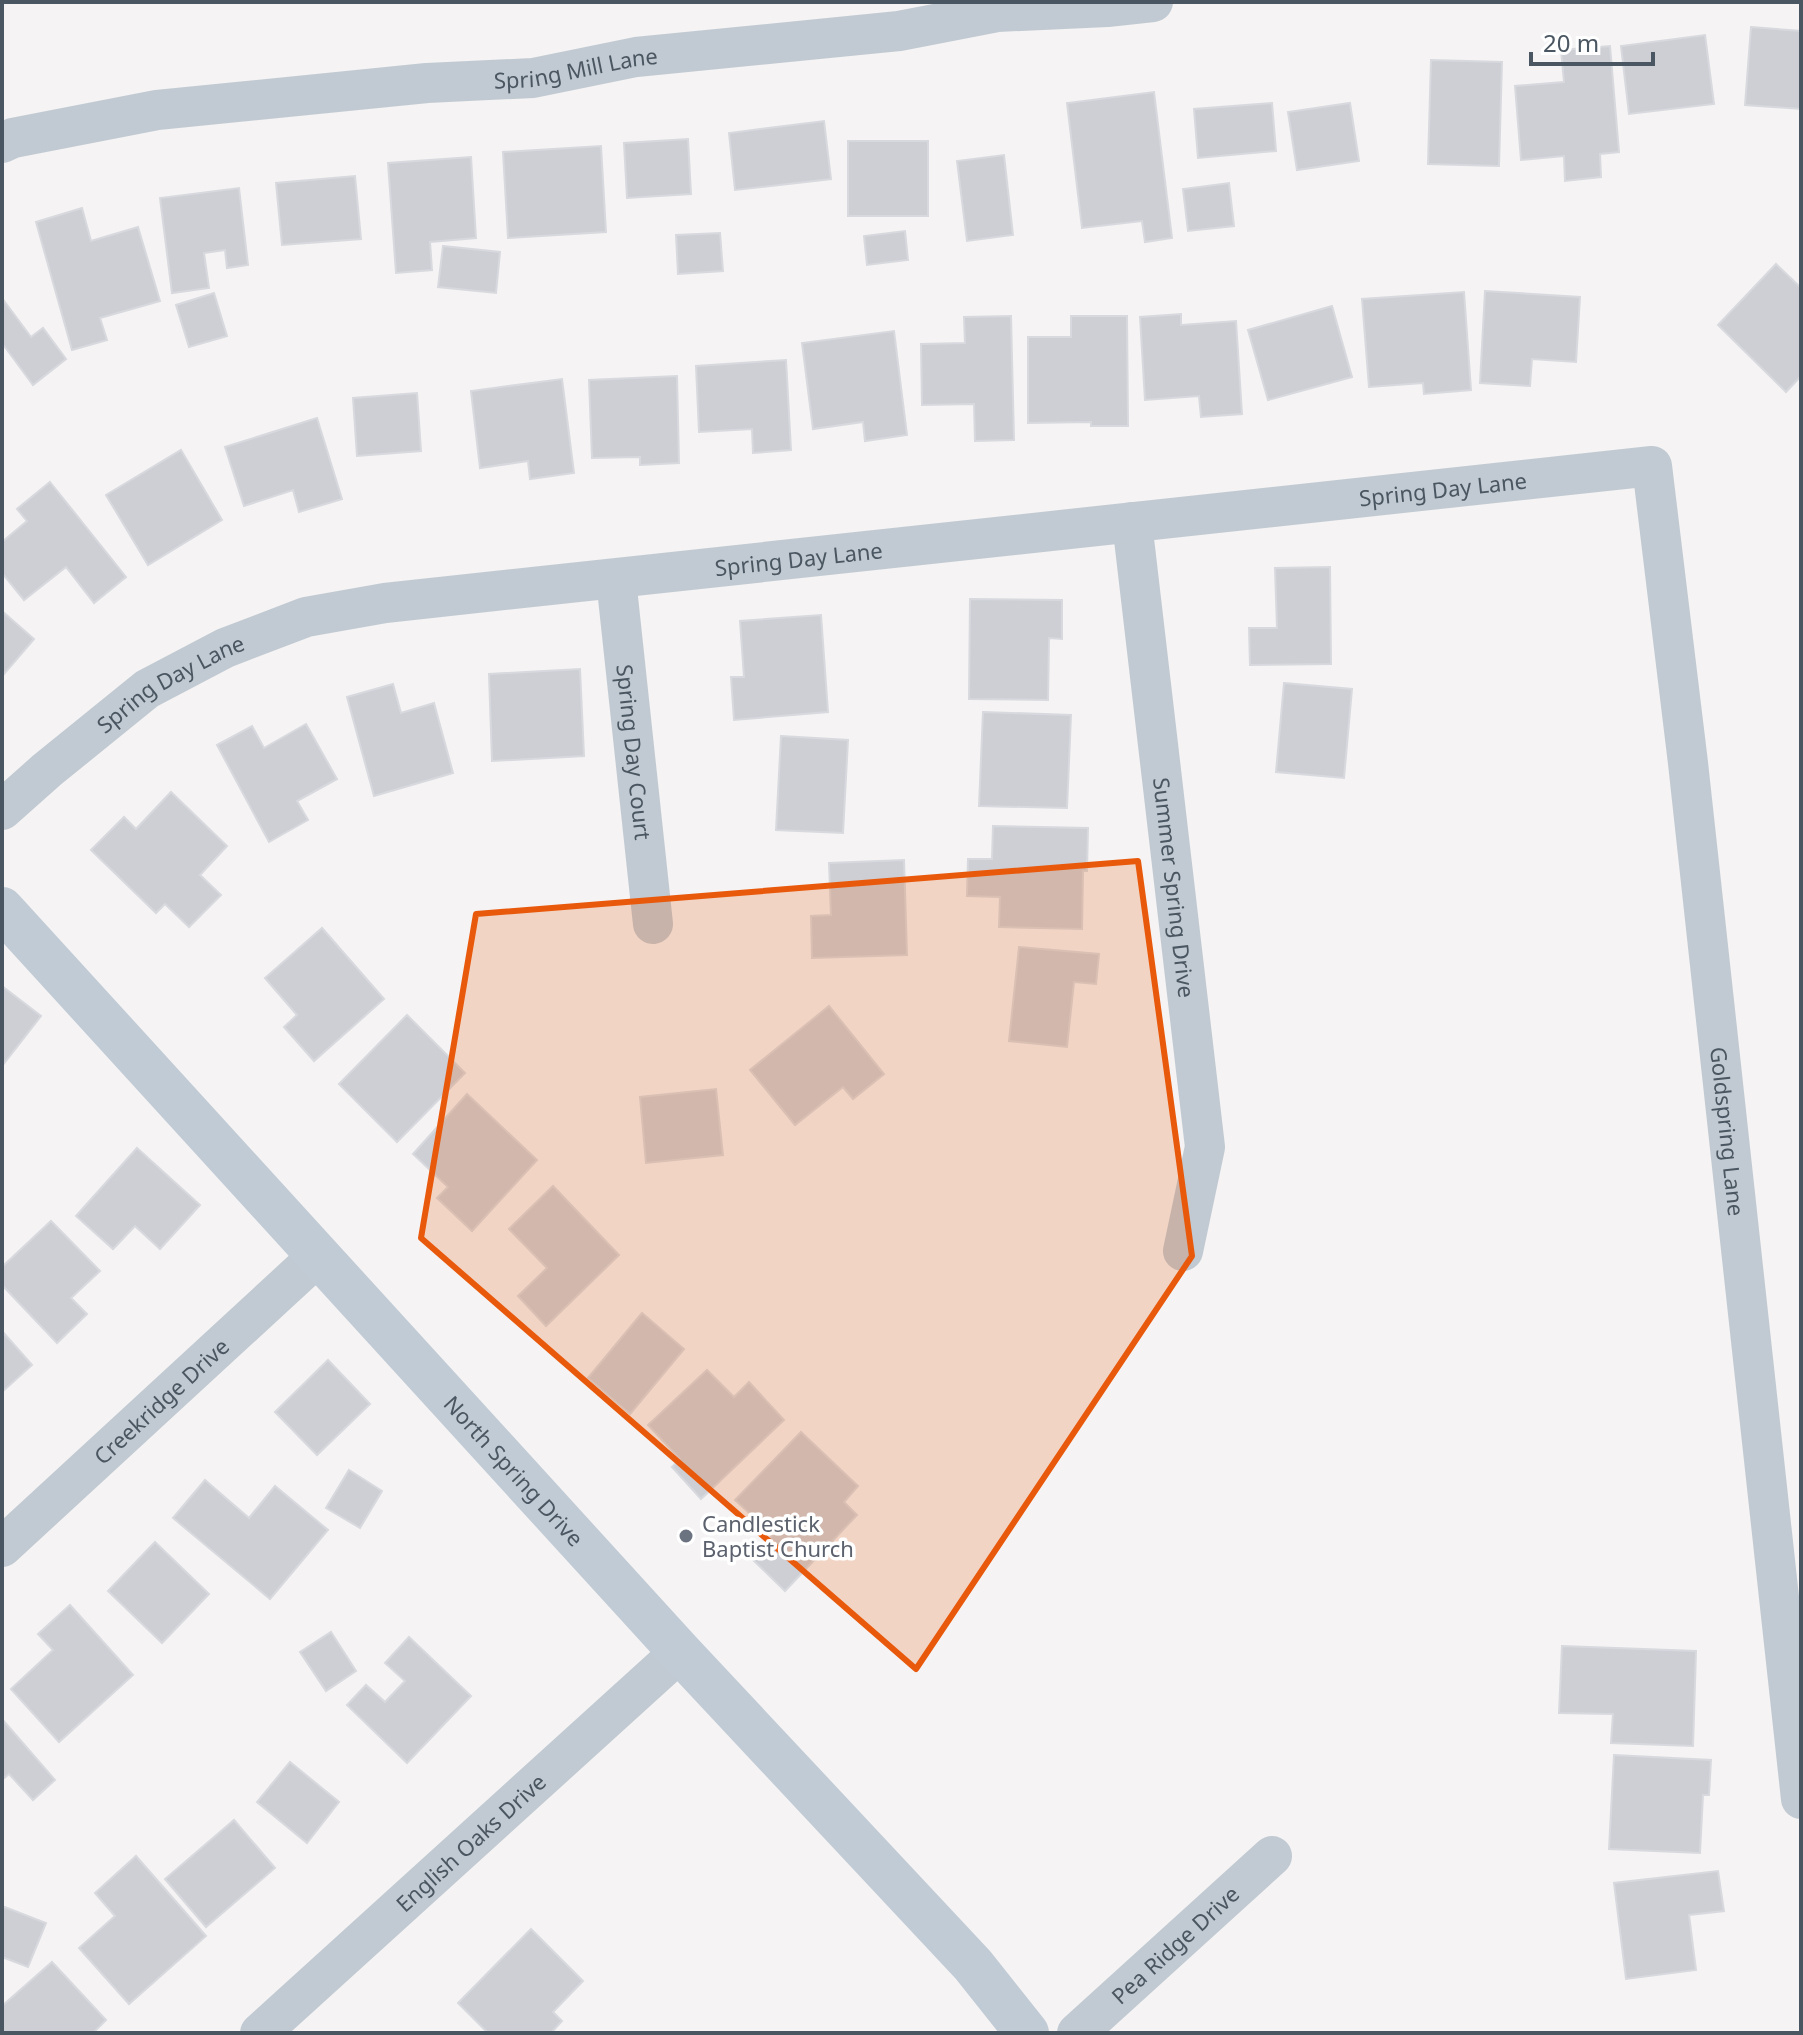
<svg xmlns="http://www.w3.org/2000/svg" width="1803" height="2035" font-family="'Noto Sans',sans-serif">
<style>
.building{fill:#cdcfd5;stroke:#d7d9de;stroke-width:2}
.lines{fill:none;stroke-linecap:round;stroke-linejoin:round}
.street{stroke:#c1cad2;stroke-width:40}
.secondary{stroke:#c1cbd6;stroke-width:44}
.marked{fill:#e8590c;fill-opacity:0.2;stroke:#e8590c;stroke-width:6;stroke-linejoin:round}
.worship-dot{fill:#6b7280;stroke:#fff;stroke-width:3}
.labels{text-anchor:middle;dominant-baseline:central;stroke-width:7;stroke-linejoin:round;paint-order:stroke}
.street-label{font-size:22px;fill:#4a5661;stroke:#fff}
.worship-label{font-size:22px;fill:#5b616d;stroke:#fff;text-anchor:start}
</style>
<rect width="100%" height="100%" fill="#f5f3f3"/>
<g class="building">
<path d="M1751 27 1801 31V109L1745 105Z"/>
<path d="M1705 35 1714 104 1629 114 1621 46Z"/>
<path d="M1610 46 1619 152 1600 154 1601 177 1565 181 1564 156 1521 160 1515 86 1564 82 1561 50Z"/>
<path d="M1431 60 1502 62 1499 166 1428 164Z"/>
<path d="M1154 92 1172 238 1145 242 1142 221 1082 228 1067 103Z"/>
<path d="M1272 103 1276 151 1198 158 1194 109Z"/>
<path d="M1350 103 1359 161 1297 170 1288 112Z"/>
<path d="M824 121 831 179 735 190 729 133Z"/>
<path d="M688 139 691 194 627 198 624 143Z"/>
<rect x="848" y="141" width="80" height="75"/>
<path d="M601 146 606 232 508 238 503 152Z"/>
<path d="M1004 155 1013 235 967 241 957 161Z"/>
<path d="M471 157 476 238 430 242 432 270 396 273 388 163Z"/>
<path d="M355 176 361 239 282 245 276 183Z"/>
<path d="M1229 183 1234 226 1188 231 1183 189Z"/>
<path d="M239 188 248 265 227 268 225 250 204 253 209 288 172 293 160 198Z"/>
<path d="M82 208 91 241 138 227 160 301 100 318 107 340 72 350 36 222Z"/>
<path d="M905 231 908 260 867 265 864 236Z"/>
<path d="M720 233 723 271 678 274 676 235Z"/>
<path d="M443 246 500 252 496 293 438 287Z"/>
<path d="M1776 264 1801 288V376L1786 392 1718 325Z"/>
<path d="M1485 291 1580 297 1576 362 1532 359 1530 386 1480 383Z"/>
<path d="M1464 292 1471 390 1424 394 1423 383 1369 387 1362 299Z"/>
<path d="M214 293 227 336 189 347 176 305Z"/>
<path d="M2 298 31 337 43 328 66 359 33 385 2 343Z"/>
<path d="M1332 306 1352 377 1268 400 1248 330Z"/>
<path d="M1181 314V325L1236 321 1242 414 1201 417 1199 396 1145 400 1140 317Z"/>
<path d="M1011 316 1014 440 975 441 974 404 922 405 921 344 965 343 964 317Z"/>
<path d="M1071 316H1127L1128 426H1091V422L1028 423V337H1071Z"/>
<path d="M894 331 907 435 865 441 863 422 813 429 802 343Z"/>
<path d="M786 360 791 450 753 453 752 429 699 432 696 366Z"/>
<path d="M677 376 679 463 640 465V457L592 458 589 380Z"/>
<path d="M562 379 574 473 530 479 528 461 480 468 471 391Z"/>
<path d="M417 393 421 451 357 456 353 398Z"/>
<path d="M317 418 342 499 299 512 293 490 244 506 225 447Z"/>
<path d="M181 450 222 520 148 565 106 495Z"/>
<path d="M50 482 126 577 94 603 66 567 24 600 2 573V542L27 521 17 509Z"/>
<path d="M1330 567 1331 664 1250 665 1249 628H1277L1275 568Z"/>
<path d="M970 599 1062 600V639L1049 638 1048 700 969 699Z"/>
<path d="M2 611 34 639 4 674 2 672Z"/>
<path d="M821 615 828 712 734 720 731 677H744L740 621Z"/>
<path d="M580 669 584 756 492 761 489 674Z"/>
<path d="M1284 683 1352 689 1344 778 1276 772Z"/>
<path d="M393 684 401 713 434 703 453 773 374 796 347 697Z"/>
<path d="M983 712 1071 715 1067 808 979 806Z"/>
<path d="M306 724 337 779 297 801 308 820 269 842 217 745 252 726 264 748Z"/>
<path d="M781 736 848 740 843 833 776 830Z"/>
<path d="M171 792 227 846 200 875 221 895 189 927 165 904 156 913 91 850 124 817 136 829Z"/>
<path d="M993 826 1088 828 1087 871H1083L1082 929 999 927 1000 897 967 896 968 859H992Z"/>
<path d="M904 860 907 955 812 958 811 916 831 915 829 863Z"/>
<path d="M322 928 384 999 314 1061 284 1027 297 1015 265 978Z"/>
<path d="M1019 947 1099 954 1096 984 1074 982 1067 1047 1009 1041Z"/>
<path d="M2 986 41 1016 2 1066Z"/>
<path d="M829 1006 884 1074 853 1099 843 1087 795 1125 750 1070Z"/>
<path d="M407 1015 465 1073 397 1142 339 1084Z"/>
<path d="M716 1089 723 1155 646 1163 640 1097Z"/>
<path d="M467 1094 537 1160 472 1231 437 1198 448 1187 413 1154Z"/>
<path d="M137 1148 200 1205 160 1249 135 1226 113 1249 76 1216Z"/>
<path d="M553 1186 619 1255 546 1326 518 1296 547 1268 509 1229Z"/>
<path d="M51 1221 100 1271 71 1298 87 1314 57 1343 2 1285V1267Z"/>
<path d="M642 1313 684 1349 630 1414 588 1378Z"/>
<path d="M2 1331 32 1365 2 1392Z"/>
<path d="M328 1360 370 1404 317 1455 275 1412Z"/>
<path d="M707 1370 734 1397 749 1382 784 1420 701 1499 672 1467 680 1459 648 1425Z"/>
<path d="M801 1432 858 1486 844 1502 857 1515 785 1591 750 1557 773 1535 735 1500Z"/>
<path d="M349 1470 382 1491 360 1528 326 1508Z"/>
<path d="M205 1480 249 1518 275 1486 328 1530 270 1599 173 1518Z"/>
<path d="M155 1542 209 1594 162 1643 108 1591Z"/>
<path d="M70 1605 133 1675 59 1742 11 1689 53 1650 38 1634Z"/>
<path d="M331 1632 356 1671 326 1691 300 1652Z"/>
<path d="M409 1637 471 1696 407 1763 347 1705 366 1685 385 1702 405 1681 385 1663Z"/>
<path d="M1562 1646 1696 1651 1693 1746 1611 1743 1613 1714 1559 1713Z"/>
<path d="M2 1719 55 1780 33 1800 9 1774 2 1780Z"/>
<path d="M1614 1755 1711 1760 1709 1795H1703L1700 1853 1609 1849Z"/>
<path d="M290 1762 339 1802 307 1843 257 1802Z"/>
<path d="M234 1820 275 1868 206 1927 165 1879Z"/>
<path d="M136 1856 206 1936 129 2004 79 1948 115 1916 95 1893Z"/>
<path d="M1718 1871 1724 1911 1689 1915 1696 1970 1626 1979 1614 1883Z"/>
<path d="M2 1906 46 1923 28 1967 2 1957Z"/>
<path d="M531 1929 583 1981 553 2012 562 2021 551 2033H488L458 2003Z"/>
<path d="M52 1962 106 2020 93 2033H2V2006Z"/>
</g>
<g class="lines">
<g class="street">
<path id="s1" d="M2 143 13 138 157 110 427 83 533 78 636 57 899 31 997 12 1107 7 1153 2"/>
<path id="s2" d="M1132 522 1205 1147 1183 1251"/>
<path id="s3" d="M616 579 653 924"/>
<path id="s4" d="M2 810 47 770 147 689 225 648 306 617 385 603 1652 466 1688 763 1801 1799"/>
<path id="s5" d="M2 1547 318 1256"/>
<path id="s6" d="M260 2033 680 1652"/>
<path id="s7" d="M1077 2033 1272 1856"/>
</g>
<path class="secondary" id="s8" d="M2 909 680 1652 973 1965 1027 2033"/>
</g>
<path class="marked" d="M1138 861 1192 1256 916 1669 421 1238 476 914Z"/>
<circle class="worship-dot" cx="686" cy="1536" r="8"/>
<g class="labels">
<g class="street-label">
<text stroke="none"><textPath href="#s1" startOffset="580">Spring Mill Lane</textPath></text>
<text stroke="none"><textPath href="#s4" startOffset="1508">Spring Day Lane</textPath></text>
<text stroke="none"><textPath href="#s4" startOffset="860">Spring Day Lane</textPath></text>
<text stroke="none"><textPath href="#s4" startOffset="212">Spring Day Lane</textPath></text>
<text stroke="none"><textPath href="#s3" startOffset="174">Spring Day Court</textPath></text>
<text stroke="none"><textPath href="#s2" startOffset="368">Summer Spring Drive</textPath></text>
<text stroke="none"><textPath href="#s4" startOffset="2388">Goldspring Lane</textPath></text>
<text stroke="none"><textPath href="#s5" startOffset="216">Creekridge Drive</textPath></text>
<text stroke="none"><textPath href="#s8" startOffset="760">North Spring Drive</textPath></text>
<text stroke="none"><textPath href="#s6" startOffset="284">English Oaks Drive</textPath></text>
<text stroke="none"><textPath href="#s7" startOffset="132">Pea Ridge Drive</textPath></text>
</g>
<g class="worship-label">
<text x="702" y="1523">Candlestick<tspan x="702" dy="25">Baptist Church</tspan></text>
</g>
</g>
<rect width="1803" height="2035" fill="none" stroke="#4a5661" stroke-width="8"/>
<path d="M1531 52v12h122v-12" fill="none" stroke="#4a5661" stroke-width="4"/>
<text x="1543" y="52" font-size="24" fill="#4a5661" stroke="#ffffff" stroke-width="6" paint-order="stroke">20 m</text>
</svg>
